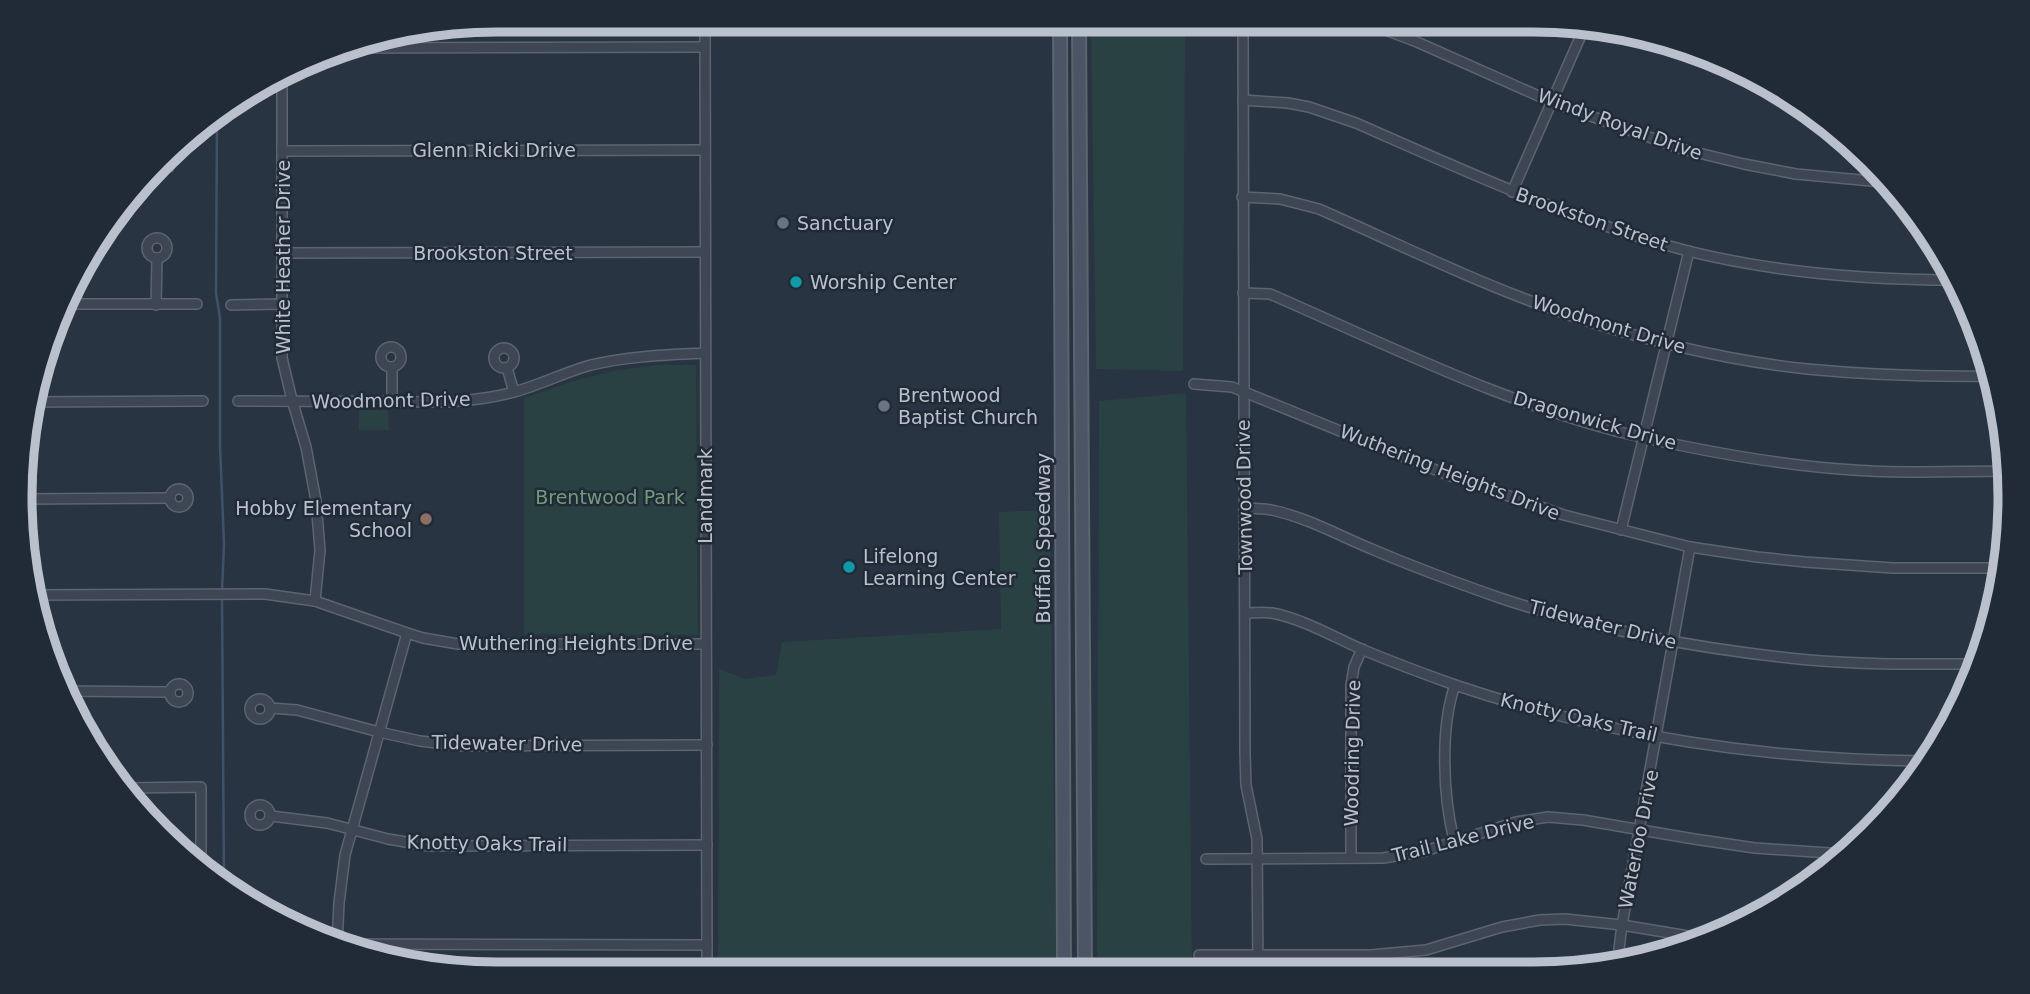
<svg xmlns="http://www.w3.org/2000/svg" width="2030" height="994" font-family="'DejaVu Sans',sans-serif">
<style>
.green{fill:#2a4143}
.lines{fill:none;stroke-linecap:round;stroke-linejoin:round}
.stream{stroke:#3f526a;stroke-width:2.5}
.street-casing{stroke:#5b646f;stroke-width:12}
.secondary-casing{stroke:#5b646f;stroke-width:16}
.street{stroke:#3d4652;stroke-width:9}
.secondary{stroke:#4b5565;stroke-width:12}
.worship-dot{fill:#6b7280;stroke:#212b37;stroke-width:2.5}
.culture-dot{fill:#0f9aa8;stroke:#212b37;stroke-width:2.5}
.education-dot{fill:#8d6e63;stroke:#212b37;stroke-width:2.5}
.labels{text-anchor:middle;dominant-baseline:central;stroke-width:5;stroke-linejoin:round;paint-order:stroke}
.street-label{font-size:19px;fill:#bac1cc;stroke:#212b37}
.poi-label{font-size:19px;fill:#bac1cc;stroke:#212b37;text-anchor:start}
.park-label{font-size:19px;fill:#729b7b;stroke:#212b37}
.rim{fill:none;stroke:#bac1cc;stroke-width:9}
</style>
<rect width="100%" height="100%" fill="#283442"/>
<g class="green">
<path d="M1091 20H1185L1183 371 1096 369Z"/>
<path d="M657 365H696L698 635 524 634V398L573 381 613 371Z"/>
<path d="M1186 393 1192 972H1097L1099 401Z"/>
<path d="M359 410H388L389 430H359Z"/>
<path d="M1050 510 1056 972 718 973 719 669 745 679 776 675 782 642 1001 629 999 512Z"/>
</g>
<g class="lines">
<g class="stream">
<path d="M217 112 216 293 220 318V445L224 544 222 592"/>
<path d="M222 598 224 882"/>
</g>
<defs>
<g id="street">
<path d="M705 19 707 973"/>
<path d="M1243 20 1245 753 1246 785 1257 839 1258 972"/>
<path d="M1359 20 1417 42 1552 102 1682 149 1744 164 1796 174 1893 183"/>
<path d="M1633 32 1721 60"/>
<path d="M337 48 705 47"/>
<path d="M282 77V358L292 400 306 447 316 501 320 550 315 601"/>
<path d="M1243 100 1288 103 1309 107 1356 123C1465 171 1573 221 1688 251 1776 273 1866 280 1957 280"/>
<path d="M282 151 705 150"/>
<path d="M154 167H169"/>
<path d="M1512 192 1586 24"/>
<path d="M1242 197 1280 199 1319 209C1394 242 1467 278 1544 306 1625 336 1721 360 1807 369 1869 375 1931 377 1993 376"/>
<circle cx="157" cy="248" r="10"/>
<path d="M282 253 705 252"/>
<path d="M1948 260V280"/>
<path d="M1243 293 1270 294C1392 347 1515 409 1645 438 1714 453 1784 466 1854 470 1905 474 1957 471 2008 471"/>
<path d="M66 304H197"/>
<path d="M156 305 157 258"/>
<path d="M231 305 282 304"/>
<circle cx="391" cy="357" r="10"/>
<circle cx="504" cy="358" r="10"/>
<path d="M507 368 514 392"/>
<path d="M1194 384 1232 387 1448 475 1564 515 1690 547 1757 557 1805 562 1893 568H2003"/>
<path d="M238 401 449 402C471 400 493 398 514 392 540 385 565 372 591 365 629 356 666 355 705 353"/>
<path d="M392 401V367"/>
<path d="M29 402 203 401"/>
<circle cx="179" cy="498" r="9"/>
<path d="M25 499 170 498"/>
<path d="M1244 508C1255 509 1266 508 1276 511 1310 519 1342 537 1374 550 1416 568 1460 584 1503 599 1601 631 1706 650 1809 660 1865 665 1922 664 1978 664"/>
<path d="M1621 530 1689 251"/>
<path d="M34 595 265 594 315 601 407 633 423 638 458 644H705"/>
<path d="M1246 613C1254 613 1263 612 1272 613 1303 619 1332 636 1361 649 1392 662 1424 674 1455 685 1606 736 1768 760 1926 761"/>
<circle cx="179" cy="693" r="9"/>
<path d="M63 691 170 692"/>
<circle cx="260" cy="709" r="10"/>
<path d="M270 708 297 710 379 732 420 741 464 746 707 745"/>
<path d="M126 788 201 787V865"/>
<circle cx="260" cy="815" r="10"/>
<path d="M271 816 327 823 388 839 429 846 707 845"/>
<path d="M1454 840C1443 797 1440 727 1455 685"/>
<path d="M1351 858V685L1354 667 1362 649"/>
<path d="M1206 859 1383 858 1422 852 1516 822 1548 817 1583 820 1694 839 1755 848 1844 854"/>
<path d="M336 944 707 945"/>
<path d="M337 945 339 903 345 855 407 633"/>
<path d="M1199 955H1371L1426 950 1502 927 1540 920 1565 919 1622 925 1712 940"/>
<path d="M1617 965 1622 925 1690 547"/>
</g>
<g id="secondary">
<path d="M1060 20 1064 972"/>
<path d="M1079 20 1085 972"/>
</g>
</defs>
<use href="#street" class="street-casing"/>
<use href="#secondary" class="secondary-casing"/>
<use href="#street" class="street"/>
<use href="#secondary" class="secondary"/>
</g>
<g class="worship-dot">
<circle cx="783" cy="223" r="7"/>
<circle cx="884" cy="406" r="7"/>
</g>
<g class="culture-dot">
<circle cx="796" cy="282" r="7"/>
<circle cx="849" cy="567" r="7"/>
</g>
<circle class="education-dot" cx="426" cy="519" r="7"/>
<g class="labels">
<g class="street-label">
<text transform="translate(1620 124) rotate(20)">Windy Royal Drive</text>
<text x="494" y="150">Glenn Ricki Drive</text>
<text transform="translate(1592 219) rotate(19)">Brookston Street</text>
<text x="493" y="253">Brookston Street</text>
<text transform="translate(283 257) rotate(-90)">White Heather Drive</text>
<text transform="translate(1609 324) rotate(17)">Woodmont Drive</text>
<text transform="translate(391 400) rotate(-1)">Woodmont Drive</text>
<text transform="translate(1595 420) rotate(16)">Dragonwick Drive</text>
<text transform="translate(1450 472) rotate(21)">Wuthering Heights Drive</text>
<text transform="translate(705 496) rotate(-90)">Landmark</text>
<text transform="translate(1244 497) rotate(-91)">Townwood Drive</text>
<text transform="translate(1043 538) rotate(-90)">Buffalo Speedway</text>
<text transform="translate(1603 624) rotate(14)">Tidewater Drive</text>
<text x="576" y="643">Wuthering Heights Drive</text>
<text transform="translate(1579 717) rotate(13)">Knotty Oaks Trail</text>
<text transform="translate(507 743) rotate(1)">Tidewater Drive</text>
<text transform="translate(1352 753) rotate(-89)">Woodring Drive</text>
<text transform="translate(1463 838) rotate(-14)">Trail Lake Drive</text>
<text transform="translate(1638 839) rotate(-79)">Waterloo Drive</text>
<text transform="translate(487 843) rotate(1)">Knotty Oaks Trail</text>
</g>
<g class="poi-label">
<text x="797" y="223">Sanctuary</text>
<text x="810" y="282">Worship Center</text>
<text x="898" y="395">Brentwood<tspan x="898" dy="22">Baptist Church</tspan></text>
<text x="412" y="508" text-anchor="end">Hobby Elementary<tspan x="412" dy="22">School</tspan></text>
<text x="863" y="556">Lifelong<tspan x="863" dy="22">Learning Center</tspan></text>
</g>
<g class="park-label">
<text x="610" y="497">Brentwood Park</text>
</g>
</g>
<path d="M0 0H2030V994H0ZM497 32H1533A465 465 0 0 1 1998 497V497A465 465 0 0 1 1533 962H497A465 465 0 0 1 32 497V497A465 465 0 0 1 497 32Z" fill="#212b37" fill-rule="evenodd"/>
<path class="rim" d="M497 32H1533A465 465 0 0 1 1998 497V497A465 465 0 0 1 1533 962H497A465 465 0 0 1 32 497V497A465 465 0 0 1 497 32Z"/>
</svg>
